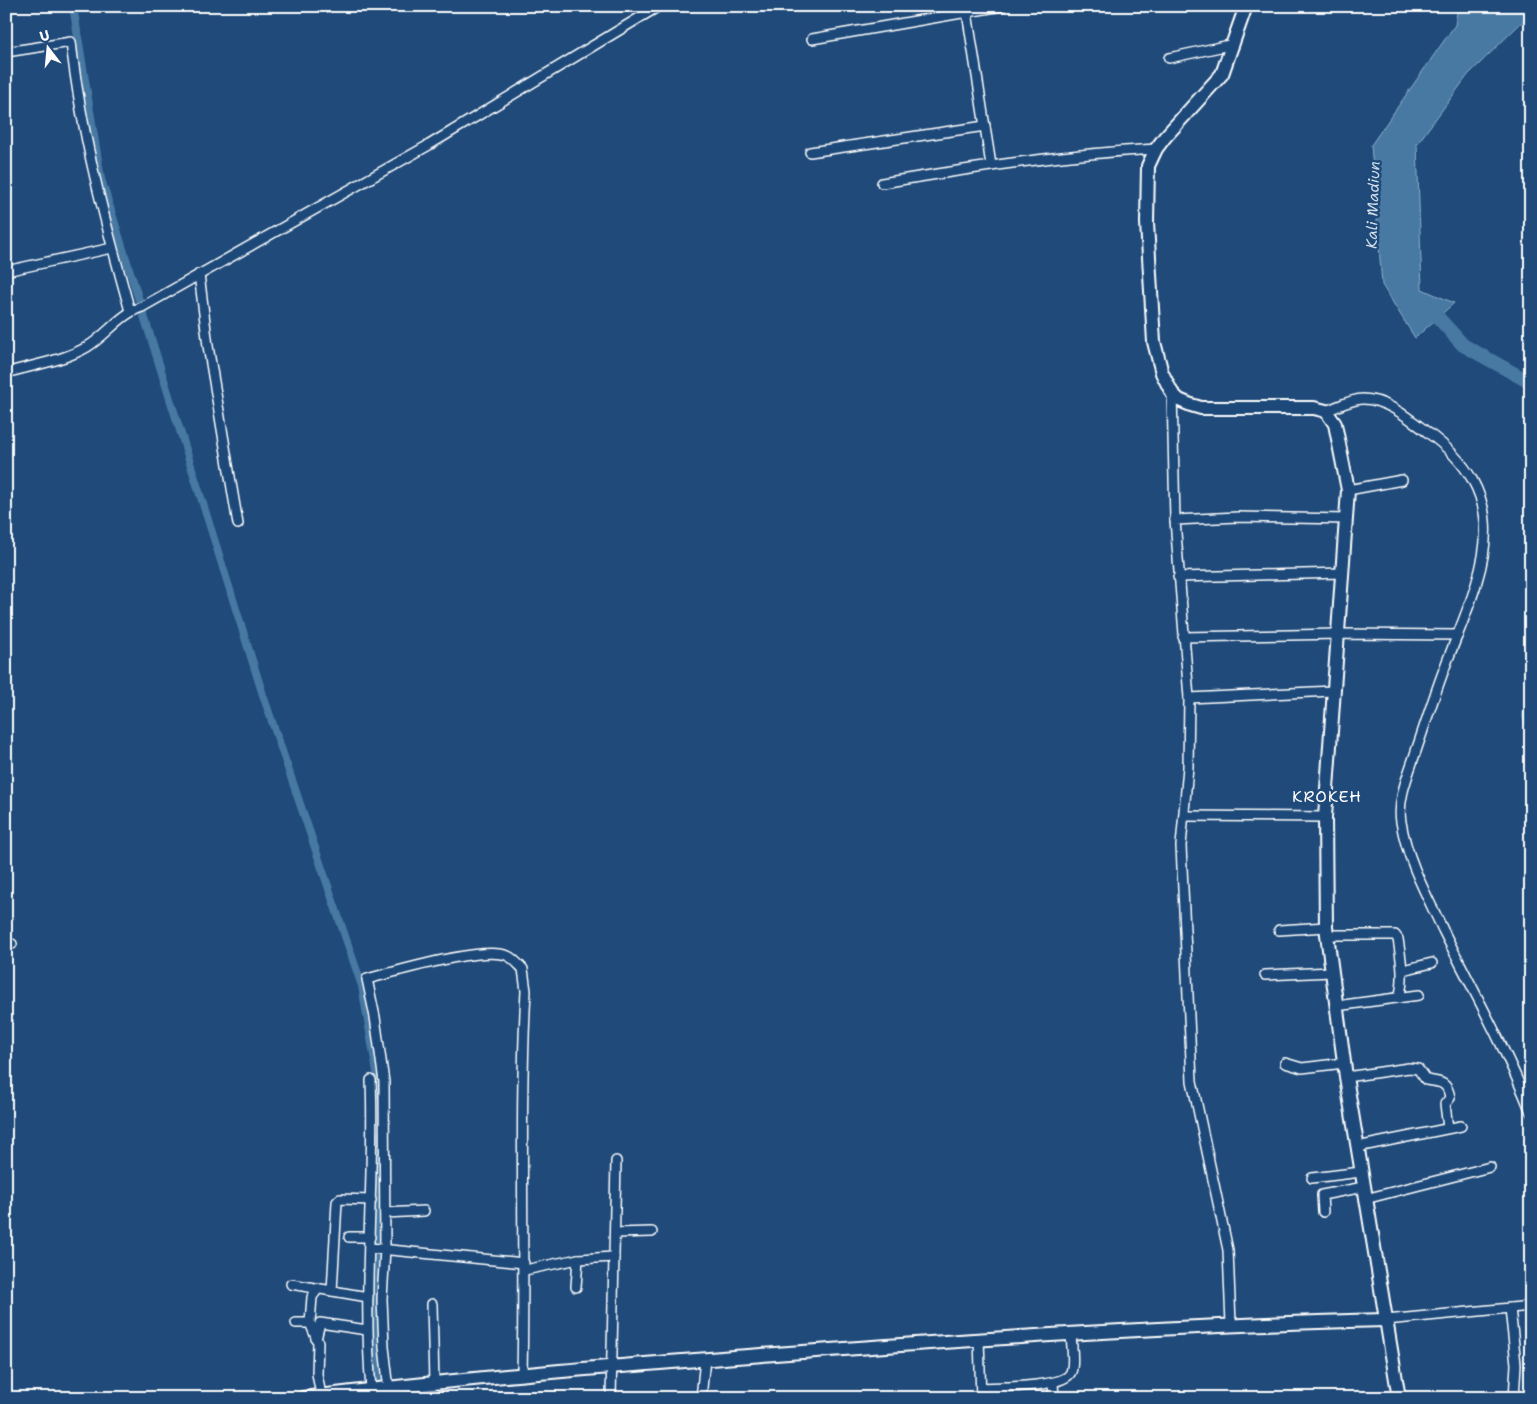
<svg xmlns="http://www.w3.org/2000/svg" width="1537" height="1404" font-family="'Shantell Sans',sans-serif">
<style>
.water{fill:#4679a3;stroke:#90afc8}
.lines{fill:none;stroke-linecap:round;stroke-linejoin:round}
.canal{stroke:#4679a3;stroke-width:8}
.river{stroke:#4679a3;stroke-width:14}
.street-casing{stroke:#fff;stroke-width:12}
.secondary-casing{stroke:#fff;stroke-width:16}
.street{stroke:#1f4a7a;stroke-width:9}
.secondary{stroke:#1f4a7a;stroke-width:12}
.labels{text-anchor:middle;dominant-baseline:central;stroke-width:5;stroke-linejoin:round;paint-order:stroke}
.water-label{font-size:15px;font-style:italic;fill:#d1dee8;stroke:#1f4a7a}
.quarter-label{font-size:16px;letter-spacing:1px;fill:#fff;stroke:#1f4a7a}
</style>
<rect width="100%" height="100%" fill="#1f4a7a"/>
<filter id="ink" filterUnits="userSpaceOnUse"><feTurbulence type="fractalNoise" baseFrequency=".02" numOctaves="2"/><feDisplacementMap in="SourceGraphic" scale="10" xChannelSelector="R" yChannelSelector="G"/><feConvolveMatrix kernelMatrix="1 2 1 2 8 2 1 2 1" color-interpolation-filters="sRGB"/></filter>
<g filter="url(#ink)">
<path class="water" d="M1458 6H1531V13L1468 75 1417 144 1422 289 1454 303 1415 338 1382 285 1371 145 1455 25Z"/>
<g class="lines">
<g class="canal">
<path d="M73 6 101 179 263 695 362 986 381 1096"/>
<path d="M380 1398 374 1340 380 1135"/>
</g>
<g class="river">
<path d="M1425 303 1463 345 1531 383"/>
<path d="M1531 708 1529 716 1531 722"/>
</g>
<defs>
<g id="street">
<path d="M966 6 991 165"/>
<path d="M812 39 1002 6"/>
<path d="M6 52 71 42C81 133 105 222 130 311"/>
<path d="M1169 58 1234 44"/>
<path d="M810 152 985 126"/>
<path d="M882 183C973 168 1063 154 1156 149"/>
<path d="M6 271 112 248"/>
<path d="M199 274 208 346 238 524"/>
<path d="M6 373C32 365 63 361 87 347 106 336 120 314 142 307L429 145 659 6"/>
<path d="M1172 393 1175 520"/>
<path d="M1326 411C1337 407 1351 399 1363 399 1386 399 1410 419 1427 432 1518 498 1484 568 1450 654 1437 686 1427 719 1416 751 1409 773 1397 799 1401 822 1407 860 1427 896 1443 930 1473 990 1506 1049 1531 1112"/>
<path d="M1348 490 1402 480"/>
<path d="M1178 577 1343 573"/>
<path d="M1183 637 1339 634 1458 635"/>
<path d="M1189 698 1333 691"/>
<path d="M1184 816 1325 817"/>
<path d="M1279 930 1326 927"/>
<path d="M1326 935H1395L1398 939C1401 959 1405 978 1399 998"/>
<path d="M6 944H12"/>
<path d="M1403 970 1432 963"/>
<path d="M1265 975 1332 972"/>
<path d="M1336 1006 1419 995"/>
<path d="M1285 1063 1302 1068 1344 1063"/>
<path d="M1346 1077 1409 1068 1418 1069 1426 1080C1441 1082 1448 1082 1450 1098L1445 1104 1448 1128"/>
<path d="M1357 1147 1461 1126"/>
<path d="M1312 1178 1361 1172"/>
<path d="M1365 1199 1490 1167"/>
<path d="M1323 1212 1322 1195 1364 1187"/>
<path d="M385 1213 424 1211"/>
<path d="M615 1233 652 1232"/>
<path d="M349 1237H370"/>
<path d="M370 1248 524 1263"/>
<path d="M525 1270 578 1259 614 1257"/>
<path d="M291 1284 368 1297"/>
<path d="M576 1287 578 1259"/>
<path d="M318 1289 312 1297 310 1323 318 1342 317 1374 321 1395"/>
<path d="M332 1291 337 1202 340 1199 371 1200"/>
<path d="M432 1304 434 1383"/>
<path d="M1510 1308 1516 1364 1514 1398"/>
<path d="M1386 1320 1531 1306"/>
<path d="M296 1323H310"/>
<path d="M1231 1324 1228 1250 1192 1081 1181 846 1188 767 1189 698 1175 520 1238 517 1347 519"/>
<path d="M316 1339 320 1323 367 1330"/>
<path d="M979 1339 981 1398"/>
<path d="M1053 1383 1054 1398"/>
<path d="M1003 1387V1398"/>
<path d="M981 1388C998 1387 1065 1388 1071 1372 1075 1362 1071 1344 1071 1333"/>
<path d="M371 1389C362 1286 375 1183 371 1080"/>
<path d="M390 1398 384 1347 382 1299 385 1249 384 1082 375 1017 367 979C395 972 483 945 508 956 513 958 519 965 523 969L526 991C519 1119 525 1247 522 1374"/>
<path d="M611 1398 616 1161"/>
<path d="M701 1398 705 1359"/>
</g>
<g id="secondary">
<path d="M1246 6 1222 74 1165 137 1156 149 1148 166 1147 223 1154 342 1162 373 1172 393 1179 400 1191 405 1201 408H1314L1326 411 1335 424 1348 490 1325 817 1326 927 1346 1077 1399 1398"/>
<path d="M303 1398C460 1378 617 1366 775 1354 979 1339 1182 1325 1386 1320"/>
</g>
</defs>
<use href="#street" class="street-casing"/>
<use href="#secondary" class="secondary-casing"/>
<use href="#street" class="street"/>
<use href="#secondary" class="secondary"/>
</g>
</g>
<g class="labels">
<g class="water-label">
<text transform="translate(1373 205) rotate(-88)">Kali Madiun</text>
</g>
<g class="quarter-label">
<text x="1327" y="796">KROKEH</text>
</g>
</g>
<rect width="1537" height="1404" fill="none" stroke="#1f4a7a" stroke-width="25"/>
<rect x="12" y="12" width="1512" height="1379" fill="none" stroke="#fff" stroke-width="2" filter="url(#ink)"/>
<g transform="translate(48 48) rotate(344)" stroke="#1f4a7a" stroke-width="4" paint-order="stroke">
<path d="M0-4L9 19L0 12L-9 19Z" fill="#ffffff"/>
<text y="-8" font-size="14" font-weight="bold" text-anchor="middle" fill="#ffffff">U</text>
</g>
</svg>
